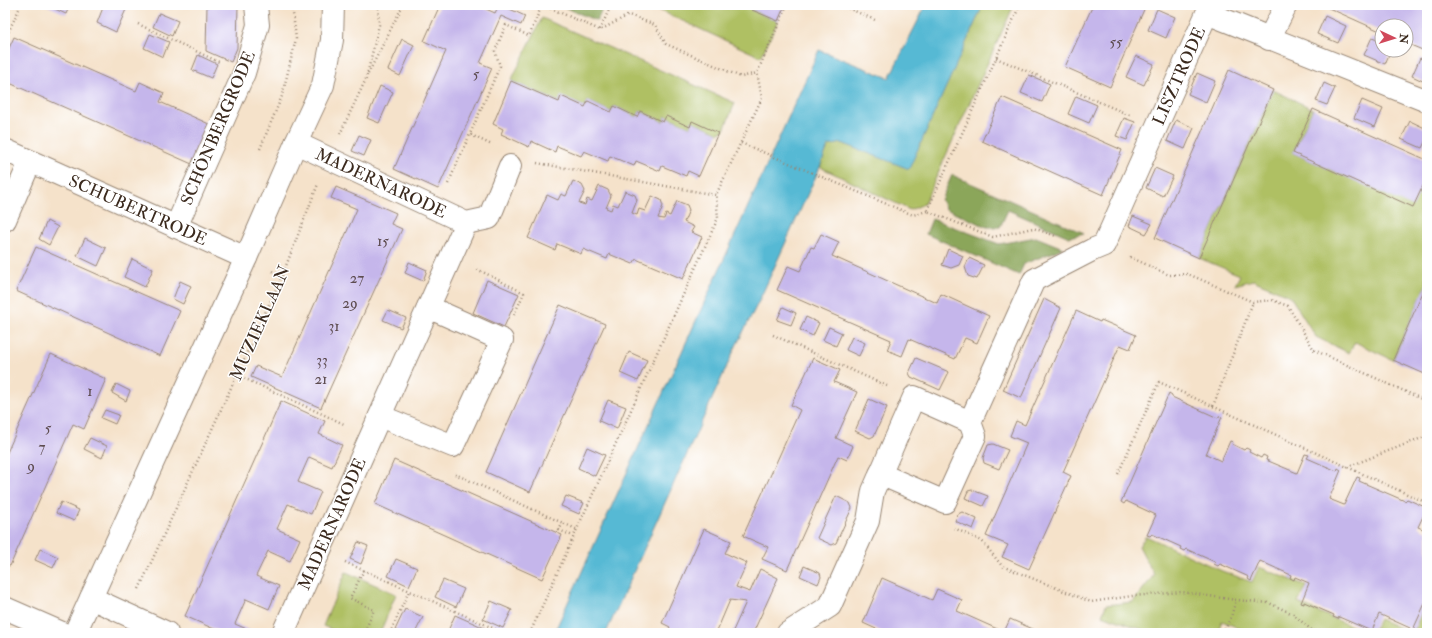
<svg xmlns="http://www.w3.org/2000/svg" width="1432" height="638" font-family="'IM FELL Double Pica',serif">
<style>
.green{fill:#afc064;stroke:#757541}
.forest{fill:#8ba65a;stroke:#63683c}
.water{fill:#56b9d4;stroke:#487279}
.building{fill:#c5b6eb}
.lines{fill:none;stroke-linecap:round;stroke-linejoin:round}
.minor-casing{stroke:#988674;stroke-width:24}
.tertiary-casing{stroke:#988674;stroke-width:24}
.path{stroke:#988674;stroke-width:2.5;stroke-dasharray:1 3;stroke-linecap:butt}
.minor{stroke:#fff;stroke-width:22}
.tertiary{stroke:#fff;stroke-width:22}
.labels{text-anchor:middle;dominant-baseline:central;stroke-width:3;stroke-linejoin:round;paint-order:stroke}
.number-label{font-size:15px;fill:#5e4d51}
.street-label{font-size:17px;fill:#3b2a1e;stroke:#fff}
</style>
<rect width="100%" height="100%" fill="#fff"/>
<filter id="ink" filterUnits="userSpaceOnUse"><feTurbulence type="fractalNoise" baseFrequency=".025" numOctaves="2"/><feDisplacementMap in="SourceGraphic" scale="8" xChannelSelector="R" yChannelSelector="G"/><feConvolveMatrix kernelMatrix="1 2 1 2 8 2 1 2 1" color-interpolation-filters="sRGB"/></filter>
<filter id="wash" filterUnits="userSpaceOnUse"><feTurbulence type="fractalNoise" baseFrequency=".012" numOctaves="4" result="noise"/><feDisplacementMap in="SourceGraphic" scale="16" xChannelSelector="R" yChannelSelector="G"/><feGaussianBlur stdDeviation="0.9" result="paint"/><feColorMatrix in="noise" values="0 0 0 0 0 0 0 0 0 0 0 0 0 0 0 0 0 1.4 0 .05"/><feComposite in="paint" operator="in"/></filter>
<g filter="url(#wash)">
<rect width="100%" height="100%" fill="#f5e2ca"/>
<g class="green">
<path d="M648 5H754L752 10 778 21 761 57Z"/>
<path d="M983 5H1014L924 204 910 210 820 167 828 146 842 143 909 168Z"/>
<path d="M542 18 735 103 724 130 718 133 692 121 690 127 666 116 663 122 640 111 637 117 614 106 611 112 588 101 585 107 561 97 559 102 511 81Z"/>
<path d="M1273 90 1313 109 1293 153 1413 206 1424 184 1427 185V283L1393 360 1355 342 1349 353 1316 337 1290 296 1253 280 1235 285 1240 275 1199 258Z"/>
<path d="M1146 536 1222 571 1252 582 1259 567 1307 586 1298 603 1367 633H1250L1222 621 1217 633H1152L1102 615 1106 605 1133 602 1154 575 1139 546Z"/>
<path d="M346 572 396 594 380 633H340L323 626Z"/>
<path d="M1424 607 1427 608V633H1413Z"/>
<path d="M1379 619 1412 633H1372Z"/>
</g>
<g class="forest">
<path d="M559 5H599L603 7 597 21Z"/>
<path d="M952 175 1084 233 1069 237 1008 210 1000 227H987L946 209 941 200Z"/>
<path d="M932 219 999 244 1036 237 1063 248 1024 264 1019 275 926 234Z"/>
</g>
<path class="water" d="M926 5H983L909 169 842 143 828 146 820 167 759 301 736 346 606 633H554L819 50 889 78Z"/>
<g id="blocks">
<g class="building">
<path d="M46 5H70L66 14Z"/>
<path d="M104 5H128L116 32 97 23Z"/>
<path d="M207 5H238L237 48 231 62 206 51Z"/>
<path d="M440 5H477L495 13 499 5H501L525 16 521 25 501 16 480 63 492 68 438 189 394 169 446 51 424 41Z"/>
<path d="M754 5H785L778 21 752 10Z"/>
<path d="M1093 5H1146L1110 87 1065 67Z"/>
<path d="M1322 5H1427V52L1406 43V26H1382V32Z"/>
<path d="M1157 9 1175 17 1166 38 1148 30Z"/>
<path d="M159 13 178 21 172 36 153 27Z"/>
<path d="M1325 16 1346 26 1338 43 1317 34Z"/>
<path d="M150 34 169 42 163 57 144 48Z"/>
<path d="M14 37 136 91 140 82 164 93 160 102 209 124 192 164 5 81V57Z"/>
<path d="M1372 37 1382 41V50H1391L1385 64 1364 55Z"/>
<path d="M402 39 414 45 400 76 388 70Z"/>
<path d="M198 55 217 64 211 78 192 70Z"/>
<path d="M1136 56 1154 64 1144 85 1126 77Z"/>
<path d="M1420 58 1427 61V83L1412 76Z"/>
<path d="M1229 70 1273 90 1199 258 1155 238Z"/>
<path d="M1197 73 1215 81 1206 102 1188 94Z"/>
<path d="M1029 75 1050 84 1042 102 1021 93Z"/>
<path d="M511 81 559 102 561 96 585 107 588 101 611 112 614 106 637 117 640 111 663 122 666 116 690 127 692 121 718 133 699 176 688 171 686 176 662 166 660 171 636 161 634 166 610 156 608 161 584 151 581 156 557 146 555 152 531 141 529 147 501 134 503 129 493 124Z"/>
<path d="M1324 83 1335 88 1327 105 1316 101Z"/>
<path d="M380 86 393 92 379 123 367 118Z"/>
<path d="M1076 96 1097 105 1089 123 1068 114Z"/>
<path d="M1002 97 1122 150 1103 195 982 141Z"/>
<path d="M1362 100 1383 109 1375 127 1354 118Z"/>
<path d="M1313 109 1427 160V177L1413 207 1293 153Z"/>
<path d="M1124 118 1135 122 1127 140 1116 136Z"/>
<path d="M1176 120 1194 128 1185 149 1167 141Z"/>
<path d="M1410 121 1427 129V138L1422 148 1401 139Z"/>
<path d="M359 135 371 140 364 156 352 151Z"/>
<path d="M1155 168 1173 176 1163 196 1146 188Z"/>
<path d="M573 181 582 185 585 191 579 203 585 205 587 199 592 201 599 186 608 190 611 196 606 208 611 210 613 204 618 206 625 191 635 195 637 200 632 213 637 215 639 209 645 211 652 196 661 200 663 206 658 218 664 219 666 214 670 216 677 201 687 205 689 210 684 222 694 227 691 232 702 237 683 279 636 259 633 264 609 254 607 259 583 249 581 254 557 244 555 250 528 238 547 195 558 200 561 194 566 196Z"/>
<path d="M336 187 396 213 391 224 402 229 321 408 251 377 256 366 282 377 357 209 331 198Z"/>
<path d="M1133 216 1152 224 1146 234 1129 226Z"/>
<path d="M47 221 58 227 49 245 39 239Z"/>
<path d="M821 234 839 242 832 256 937 303 941 294 989 316 977 343 965 338 955 359 909 339 902 356 887 350 891 340 777 290 788 266 800 271 811 247 814 248Z"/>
<path d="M85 238 106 248 98 266 77 256Z"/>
<path d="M36 247 180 311 160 356 16 291Z"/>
<path d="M948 249 963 256 959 265 951 268 942 265Z"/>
<path d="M969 258 984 265 977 279 968 276 965 267Z"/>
<path d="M132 259 153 269 145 287 124 277Z"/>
<path d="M409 262 427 270 423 281 405 273Z"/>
<path d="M487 280 519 294 504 327 473 313Z"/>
<path d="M180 281 191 286 183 304 173 299Z"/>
<path d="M1427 283V375L1393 360Z"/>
<path d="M1044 299 1061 308 1021 398 1003 390Z"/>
<path d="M560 305 605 324 530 492 486 472Z"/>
<path d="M783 307 796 313 791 325 777 320Z"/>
<path d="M388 310 406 318 401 328 383 320Z"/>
<path d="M1076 311 1100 322 1101 320 1136 335 1130 349 1120 345 1063 472 1071 476 1029 569 1002 557 1008 545 986 536 1027 443 1010 436 1016 421 1025 425Z"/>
<path d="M806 317 819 323 813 336 800 330Z"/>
<path d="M829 327 842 333 836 346 823 340Z"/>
<path d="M852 337 865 343 859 356 846 350Z"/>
<path d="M629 352 647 360 638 381 620 373Z"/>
<path d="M51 354 106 379 84 429 73 424 10 566 5 564V457Z"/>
<path d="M813 358 840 370 834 382 857 392 836 438 853 446 847 460 838 456 787 570 762 559 768 547 743 536 800 410 791 405Z"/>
<path d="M916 358 949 372 940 390 911 377 909 373Z"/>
<path d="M116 384 130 391 126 401 112 393Z"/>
<path d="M1169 393 1172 395V397L1218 418 1219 416 1222 417 1206 454 1221 461 1230 441 1233 442 1232 444 1244 450 1246 448 1250 450 1249 452 1261 458 1263 455 1267 457 1266 460 1297 473 1305 454 1309 455 1307 458 1337 471 1338 468 1341 470 1329 499 1344 505 1357 477 1360 478 1359 481 1405 501 1407 499 1427 508 1418 527 1427 531V599L1412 632 1409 630 1410 628 1379 614 1371 633H1367L1369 630 1339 617 1338 619 1333 617 1334 615 1304 602V604L1301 603 1309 583 1295 577 1294 580 1290 578 1291 575 1260 561 1251 581 1248 579 1249 577 1220 564 1218 566 1214 564 1215 562 1186 549 1184 551 1180 549 1181 547 1152 534 1150 536 1147 535 1156 515 1126 501 1124 504 1121 502Z"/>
<path d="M869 399 887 407 874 436 870 438 855 431Z"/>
<path d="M608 400 626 407 617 429 599 421Z"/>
<path d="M281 401 325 421 319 434 342 445 332 467 309 457 298 482 321 492 311 514 288 504 277 529 300 539 290 561 268 551 256 576 279 586 269 609 246 599 235 624 256 633H223L185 616Z"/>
<path d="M105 410 119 415 115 424 101 418Z"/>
<path d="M90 438 107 446 102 458 84 449Z"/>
<path d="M993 444 1008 450 999 469 984 463 983 458 988 445Z"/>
<path d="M587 447 605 455 595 476 578 468Z"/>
<path d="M394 460 562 535 542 579 375 504Z"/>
<path d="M972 490 988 496 983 506 965 498 968 491Z"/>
<path d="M566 496 584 503 579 514 561 506Z"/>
<path d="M836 496 850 503 852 508 836 543 832 545 817 538Z"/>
<path d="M61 502 79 510 74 521 56 513Z"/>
<path d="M962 512 977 519 973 529 955 521 958 514Z"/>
<path d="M704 529 731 541 725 553 747 563 736 587 750 592 760 569 778 578 753 633H732L746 602 730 600 716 633H667L670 627 662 623Z"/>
<path d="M358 542 368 546 361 564 350 559Z"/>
<path d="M40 549 58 557 53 568 35 560Z"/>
<path d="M396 559 417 568 409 586 388 576Z"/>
<path d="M804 566 820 573 821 577 818 584 800 576Z"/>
<path d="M882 578 932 600 937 589 962 600 957 611 1004 632 1010 619 1042 633H885L863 623Z"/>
<path d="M443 580 464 589 456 607 435 597Z"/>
<path d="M491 601 512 610 503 628 483 619Z"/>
<path d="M405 609 423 617 415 633H401L395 630Z"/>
<path d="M455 615 496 633H447Z"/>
</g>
</g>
</g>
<g filter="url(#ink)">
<use href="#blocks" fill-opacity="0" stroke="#988674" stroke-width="1"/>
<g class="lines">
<defs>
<g id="minor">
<path d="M1269 39 1286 5"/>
<path d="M296 143 466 223 489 218 510 166"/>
<path d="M5 150 246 258"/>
<path d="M5 220 30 162"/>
<path d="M176 227 244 73 258 25 256 5"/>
<path d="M380 416 453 446 502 340 428 307"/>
<path d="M880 474 945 502 975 436 970 422"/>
<path d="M91 598 167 633"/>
<path d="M5 608 62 633"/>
<path d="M283 633 466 223"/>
<path d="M788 633 830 606 868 521 873 491 914 397 970 422 1034 280 1092 250 1104 245 1207 13 1427 101"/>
</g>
<path id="tertiary" d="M75 633 246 258 296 143 323 85 332 40 333 5"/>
</defs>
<use href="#minor" class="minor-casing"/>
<use href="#tertiary" class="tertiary-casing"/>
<g class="path">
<path d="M543 5 600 30 629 15 655 25 666 44 741 77 757 73"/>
<path d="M841 5 875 20"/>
<path d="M1020 5 927 211 993 237 1033 228 1056 236"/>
<path d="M138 24 219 62"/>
<path d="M600 30 611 5"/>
<path d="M5 39 21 5"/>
<path d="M996 58 1132 116"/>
<path d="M368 74 403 5"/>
<path d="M340 134 366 79 379 25 378 5"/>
<path d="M471 135 492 145"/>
<path d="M741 143 913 215 927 211"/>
<path d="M260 149 282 96 296 39 292 5"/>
<path d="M537 163 716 195 762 98 757 73 787 5"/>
<path d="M448 184 500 66 495 51 506 25 529 36 542 5"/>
<path d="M1130 257 1169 275 1188 274 1253 302 1272 300 1288 306 1314 350 1426 401 1427 406"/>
<path d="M477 269 524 293 514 315"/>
<path d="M272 271 282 276"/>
<path d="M773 335 887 386"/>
<path d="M237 375 344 424"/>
<path d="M1213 406 1253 302"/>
<path d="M1347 467 1427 436"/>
<path d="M455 474 576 529"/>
<path d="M1118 474 1159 382 1427 503"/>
<path d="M563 523 559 530 573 536"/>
<path d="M954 528 982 541 1002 566 1091 602 1132 596 1182 592 1236 600 1269 603 1293 614 1315 633"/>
<path d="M345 562 504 633"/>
<path d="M364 570 350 598 374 610 364 633"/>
<path d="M139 589 282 276 318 184"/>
<path d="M390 633 409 591"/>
<path d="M530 633 718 218 716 195"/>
<path d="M1223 633 1231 617 1236 600"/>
</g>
<use href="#minor" class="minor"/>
<use href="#tertiary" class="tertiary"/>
</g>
</g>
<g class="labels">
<g class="number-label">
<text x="1116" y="42">55</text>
<text x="476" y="74">5</text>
<text x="383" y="241">15</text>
<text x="357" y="278">27</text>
<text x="350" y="303">29</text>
<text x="334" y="326">31</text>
<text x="322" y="360">33</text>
<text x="321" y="379">21</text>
<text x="90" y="391">1</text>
<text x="48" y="428">5</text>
<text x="42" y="447">7</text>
<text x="31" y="466">9</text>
</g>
<g class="street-label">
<text transform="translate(1179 76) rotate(-66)">LISZTRODE</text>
<text transform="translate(218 128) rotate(-67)">SCHÖNBERGRODE</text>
<text transform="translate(381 183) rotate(25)">MADERNARODE</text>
<text transform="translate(138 210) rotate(24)">SCHUBERTRODE</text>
<text transform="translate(260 323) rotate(-66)">MUZIEKLAAN</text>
<text transform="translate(332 524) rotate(-66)">MADERNARODE</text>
</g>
</g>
<rect width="1432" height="638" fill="none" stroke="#fff" stroke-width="20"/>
<g transform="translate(1394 38) rotate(94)"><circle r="19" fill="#ffffff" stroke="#b1aaa5"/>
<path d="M0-3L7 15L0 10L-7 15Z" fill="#d1495b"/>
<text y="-6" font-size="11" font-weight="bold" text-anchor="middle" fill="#3b2a1e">N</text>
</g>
</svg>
